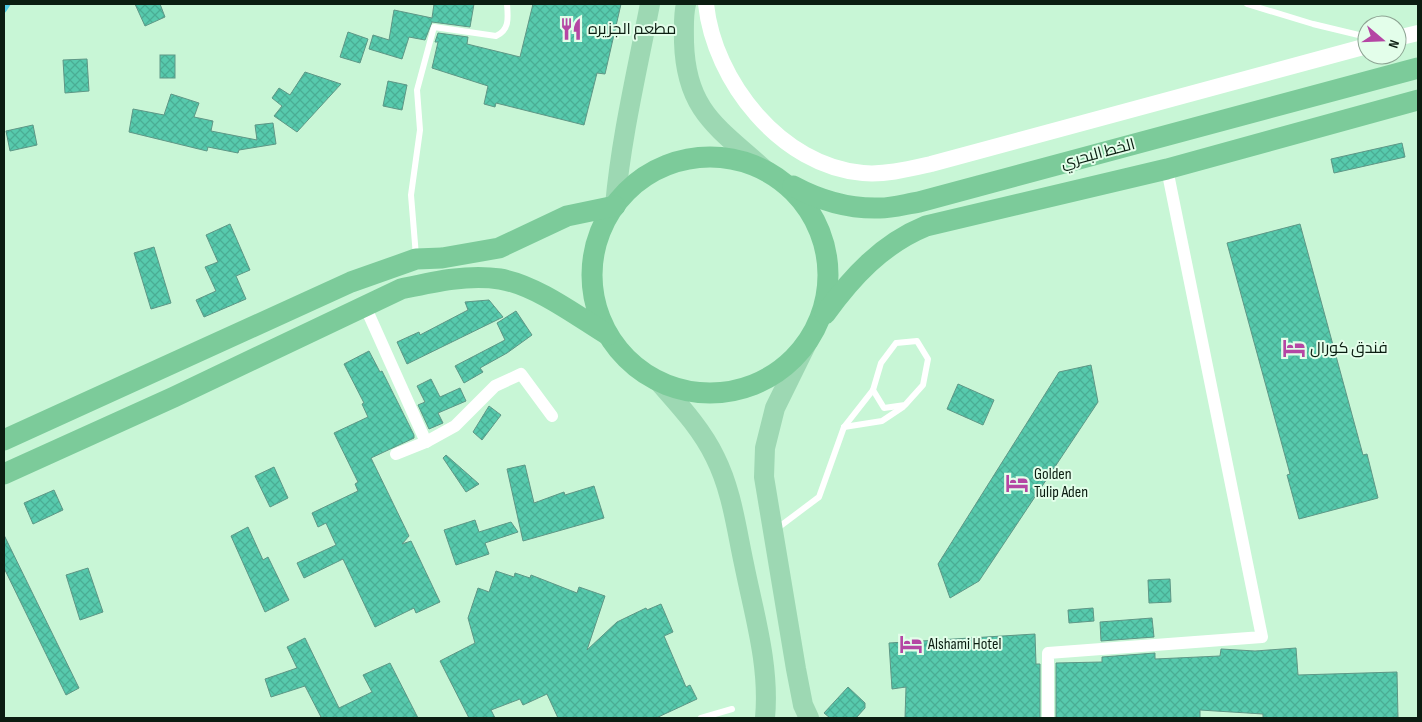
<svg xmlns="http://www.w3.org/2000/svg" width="1422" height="722" font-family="'Sofia Sans Condensed',Cairo,sans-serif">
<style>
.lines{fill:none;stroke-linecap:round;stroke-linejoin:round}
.stream{stroke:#52cde7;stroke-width:5}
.building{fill:url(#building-cross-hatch);stroke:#5e9786}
.service{stroke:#fff;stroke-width:6}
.minor{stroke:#fff;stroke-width:12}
.tertiary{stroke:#fff;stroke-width:16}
.primary{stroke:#9dd8b3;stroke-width:20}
.trunk{stroke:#7ccb9a;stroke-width:21}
.labels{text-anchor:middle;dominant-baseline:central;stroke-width:4;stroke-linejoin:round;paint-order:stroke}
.poi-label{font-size:16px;fill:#0b1d11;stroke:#e3feea;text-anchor:start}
.street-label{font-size:16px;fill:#0b1d11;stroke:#e3feea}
</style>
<defs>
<pattern id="building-cross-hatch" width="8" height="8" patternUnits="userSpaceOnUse" patternTransform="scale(1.25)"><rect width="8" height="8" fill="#57caad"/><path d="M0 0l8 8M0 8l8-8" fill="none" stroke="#4aad94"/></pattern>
</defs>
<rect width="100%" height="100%" fill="#c8f6d6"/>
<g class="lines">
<path class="stream" d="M4 10 8 4"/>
</g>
<g class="building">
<path d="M135 4H160L165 17 145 26Z"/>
<path d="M434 4H474L470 27 432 22 425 40 409 37 402 59 369 49 373 35 389 40 394 10 432 18Z"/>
<path d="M533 4H621L605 74 597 73 584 125 496 103 495 107 484 104 488 86 432 68 438 42H435L438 33 468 37 467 44 520 57Z"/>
<path d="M348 32 368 39 360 63 340 57Z"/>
<rect x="160" y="55" width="15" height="23"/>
<path d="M87 59 89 91 65 93 63 60Z"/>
<path d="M305 72 341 84 297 132 274 116 282 106 272 98 279 88 290 95Z"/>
<path d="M388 81 407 85 402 110 383 106Z"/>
<path d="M171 94 199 103 194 117 213 121 211 131 257 140 255 125 273 123 276 144 239 150 238 153 208 147 207 151 129 132 133 109 164 115Z"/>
<path d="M33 125 37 145 10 151 6 131Z"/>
<path d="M1402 143 1405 157 1334 173 1331 159Z"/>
<path d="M230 224 250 270 236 276 246 299 204 317 196 300 216 291 205 267 218 262 206 235Z"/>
<path d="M1300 224 1363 455 1367 454 1378 498 1299 519 1287 475 1290 474 1227 243Z"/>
<path d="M154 247 171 303 151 309 134 253Z"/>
<path d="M489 300 503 317 407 364 397 342 419 332 420 335 468 310 465 302Z"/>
<path d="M516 311 532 335 507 353 480 368 483 372 464 383 455 366 505 340 497 323Z"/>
<path d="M369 351 380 372 382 371 414 435V438L371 458 409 536 402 544 411 541 440 602 416 613 414 608 375 627 343 559 304 578 297 563 336 545 326 523 318 527 312 513 358 491 355 484 358 482 334 433 368 417 362 404 364 403 344 364Z"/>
<path d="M1091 365 1098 402 979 581 950 598 938 564 1059 372Z"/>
<path d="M431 379 440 397 460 388 466 401 438 413 443 423 429 429 418 405 425 402 417 386Z"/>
<path d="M958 384 994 400 983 425 947 409Z"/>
<path d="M489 406 501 415 482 440 473 432Z"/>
<path d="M446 455 479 484 466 492 443 458Z"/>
<path d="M525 465 534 503 564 492 565 495 594 486 604 518 523 541 507 469Z"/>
<path d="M274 467 288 498 270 507 255 476Z"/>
<path d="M54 490 63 510 33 524 24 503Z"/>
<path d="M475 520 479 532 511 522 518 532 485 543 489 554 456 565 444 530Z"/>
<path d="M248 527 263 560 268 557 289 600 265 612 231 536Z"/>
<path d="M4 535 79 688 66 695 4 568Z"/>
<path d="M88 568 103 612 80 620 66 575Z"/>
<path d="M496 571 514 577 515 573 530 578 531 575 577 593 579 587 605 596 587 650 617 622 646 608 647 610 661 604 673 632 664 636 686 687 690 685 697 699 656 718H558L547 694 523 705 520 699 491 710 495 718H469L440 661 475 643 468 618 478 588 489 592Z"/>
<path d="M1170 579 1171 602 1149 603 1148 580Z"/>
<path d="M1093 608 1094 621 1069 623 1068 610Z"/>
<path d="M1152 618 1154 637 1101 641 1100 622Z"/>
<path d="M1035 634 1036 664H1040V718H905L906 687 892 689 889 643Z"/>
<path d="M305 638 339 708 372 692 363 675 390 663 418 718H318L321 717 305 686 271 697 265 679 297 668 287 647Z"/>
<path d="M1296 648 1298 675 1397 672 1398 718H1263V714L1200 710V718H1056V663L1102 662V657L1155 653V659L1220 656 1221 649 1255 651Z"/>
<path d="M848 687 865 703V708L856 718H830L824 713Z"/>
</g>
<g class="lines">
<g class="service">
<path d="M1247 4 1313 24 1367 37"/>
<path d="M416 256 411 195 420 130 417 90 434 27 496 36C510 30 508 17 507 4"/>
<path d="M917 341 928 359 923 385 905 405 884 408 873 390 881 363 896 343Z"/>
<path d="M844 427 882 421 903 407"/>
<path d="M775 530 819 497 844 427 873 390"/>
<path d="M701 718 732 709"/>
</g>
<g class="minor">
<path d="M365 306 426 442"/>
<path d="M396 454 426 442 455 426 495 386 521 374 552 416"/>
<path d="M1048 718V653L1262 637 1167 169"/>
</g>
<g class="tertiary">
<path d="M706 4C714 81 781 166 863 173 885 175 909 169 931 164L1367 46"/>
<path d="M1397 38 1418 33"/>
</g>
<g class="primary">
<path d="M686 4C683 16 684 29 684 42 686 112 719 128 766 171"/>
<path d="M615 206C621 138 637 71 650 4"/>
<path d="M808 341 775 408 765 448 764 477 796 669 803 705 809 718"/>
<path d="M658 381C679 405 701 428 715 457 732 491 736 527 744 564 754 614 770 666 765 718"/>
</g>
<g class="trunk">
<circle cx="710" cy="275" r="118"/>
<path d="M793 186C819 200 850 209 880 208 892 208 906 204 919 202L1418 68"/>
<path d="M825 314C852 277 882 244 926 226L1167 169 1418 100"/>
<path d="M4 440 351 282 416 259 442 258 499 248 567 216 615 206"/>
<path d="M4 474 174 397 401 289C433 282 467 274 500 279 536 285 577 316 608 335"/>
</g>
</g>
<defs>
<symbol id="restaurant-bare" viewBox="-9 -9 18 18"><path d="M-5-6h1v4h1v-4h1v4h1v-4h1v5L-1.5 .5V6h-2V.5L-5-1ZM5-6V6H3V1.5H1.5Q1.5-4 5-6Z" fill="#b546a4" stroke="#e3feea" stroke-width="2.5" paint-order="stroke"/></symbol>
<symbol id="hotel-bare" viewBox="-9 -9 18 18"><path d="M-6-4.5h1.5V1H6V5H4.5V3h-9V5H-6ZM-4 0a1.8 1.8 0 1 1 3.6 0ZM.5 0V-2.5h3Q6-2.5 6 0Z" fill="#b546a4" stroke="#e3feea" stroke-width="2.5" paint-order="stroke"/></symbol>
</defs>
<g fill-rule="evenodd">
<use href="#restaurant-bare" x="555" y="13" width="32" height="32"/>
<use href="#hotel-bare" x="1278" y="332" width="32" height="32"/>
<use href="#hotel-bare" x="1001" y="467" width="32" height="32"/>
<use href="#hotel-bare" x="895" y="628" width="32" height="32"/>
</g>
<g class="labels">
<g class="poi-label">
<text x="588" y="29">مطعم الجزيره</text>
<text x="1310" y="348">فندق كورال</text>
<text x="1034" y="474">Golden<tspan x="1034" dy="18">Tulip Aden</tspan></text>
<text x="928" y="644">Alshami Hotel</text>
</g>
<g class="street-label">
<text transform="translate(1098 154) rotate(-15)">الخط البحري</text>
</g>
</g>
<rect width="1422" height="722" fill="none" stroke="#0b1d11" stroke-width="10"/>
<g transform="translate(1382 40) rotate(109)"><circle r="24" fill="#e3feea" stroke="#8da493"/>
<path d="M0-4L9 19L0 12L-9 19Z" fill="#b546a4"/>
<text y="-8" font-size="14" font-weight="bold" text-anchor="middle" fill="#0b1d11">N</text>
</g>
</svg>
